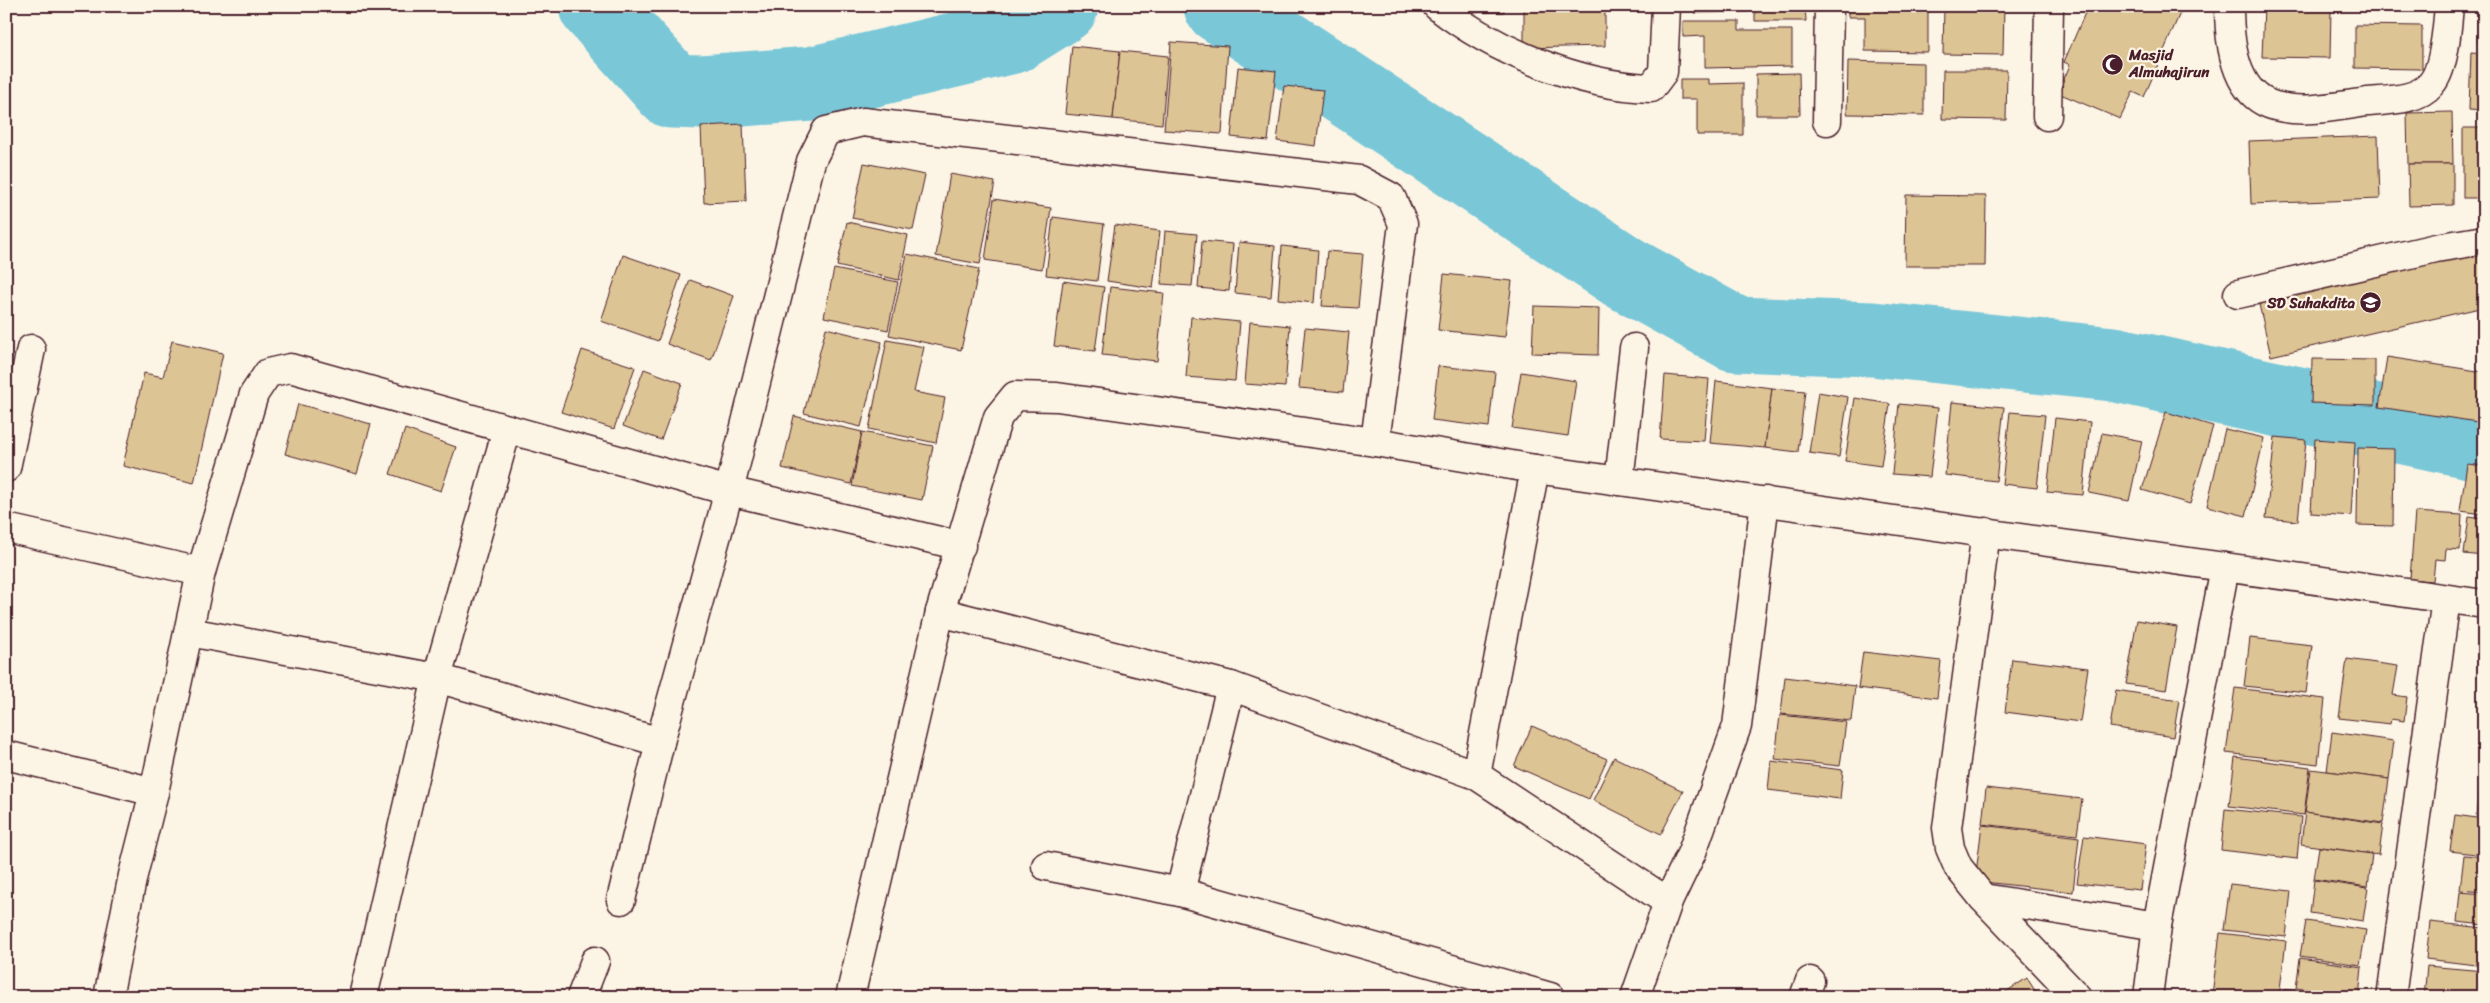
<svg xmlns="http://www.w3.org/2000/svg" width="2490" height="1003" font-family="Sriracha,sans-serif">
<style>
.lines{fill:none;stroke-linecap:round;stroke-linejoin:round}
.river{stroke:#7ac7d8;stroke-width:75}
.building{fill:#ddc494;stroke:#4a1f2b}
.minor-casing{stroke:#4a1f2b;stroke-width:31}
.minor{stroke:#fcf5e5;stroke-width:28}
.labels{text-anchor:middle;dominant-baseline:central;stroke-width:4.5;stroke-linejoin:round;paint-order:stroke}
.poi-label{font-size:15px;font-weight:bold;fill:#4a1f2b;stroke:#fcf5e5;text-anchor:start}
</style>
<rect width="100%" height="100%" fill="#fcf5e5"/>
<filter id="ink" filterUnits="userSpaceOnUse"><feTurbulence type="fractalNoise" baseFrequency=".02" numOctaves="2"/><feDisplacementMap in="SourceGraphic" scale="10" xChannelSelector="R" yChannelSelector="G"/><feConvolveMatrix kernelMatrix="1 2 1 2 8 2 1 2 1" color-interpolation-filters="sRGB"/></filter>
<g filter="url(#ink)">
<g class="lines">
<g class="river">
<path d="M596 6 672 91 702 92 811 84 1013 36 1061 6"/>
<path d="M1221 6 1625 273 1735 334 1872 339 2113 364 2484 444"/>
</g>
</g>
<g class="building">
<path d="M1453 6H1504V12L1454 13Z"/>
<path d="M1524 6H1605V46L1524 48Z"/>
<path d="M1694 6H1748V12L1694 13Z"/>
<path d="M1755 6H1805L1806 21H1755Z"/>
<path d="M1848 6H1928V52L1865 51V17H1848Z"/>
<path d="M1944 6H2004L2003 55 1943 54Z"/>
<path d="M2088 6H2183L2144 97 2133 92 2120 119 2058 93 2070 65 2064 62Z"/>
<path d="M2264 6 2331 8 2330 58 2262 57Z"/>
<rect x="2355" y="6" width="49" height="4"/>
<rect x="2478" y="6" width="6" height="38"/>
<path d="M1683 21H1739V30H1792V66L1705 68V36L1683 37Z"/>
<path d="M2355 25 2422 26V69L2355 68Z"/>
<path d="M1171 42 1228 46 1222 134 1164 130Z"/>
<path d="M1072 46 1120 51 1113 119 1065 114Z"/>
<path d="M1120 51 1168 56 1162 124 1113 119Z"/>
<path d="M2471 52 2484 53V111L2469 110Z"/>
<path d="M1848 61 1924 63V115L1847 114Z"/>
<path d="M1238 67 1276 71 1268 141 1231 137Z"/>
<path d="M1943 70H2007L2006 120 1942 119Z"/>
<path d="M1799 73 1800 115H1756V74Z"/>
<path d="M1680 79H1709V84L1743 83V135H1697V99H1680Z"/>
<path d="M1284 86 1323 90 1316 146 1277 141Z"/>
<path d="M2452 112 2453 164H2408L2407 113Z"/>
<path d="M743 124 746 201 704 203 701 126Z"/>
<rect x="2463" y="128" width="21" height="70"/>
<path d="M2378 136 2380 199 2251 204 2249 141Z"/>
<path d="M864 163 925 175 913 230 852 218Z"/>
<path d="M2408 164H2453V205L2409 206Z"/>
<path d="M950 174 995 182 980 264 936 256Z"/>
<path d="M1906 195 1986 196 1985 266H1905Z"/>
<path d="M994 199 1051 208 1042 269 985 260Z"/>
<path d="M1053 217 1104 224 1097 281 1046 275Z"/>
<path d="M847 222 908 235 899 280 837 266Z"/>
<path d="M1115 225 1160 231 1153 288 1107 281Z"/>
<path d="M1165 231 1197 234 1192 286 1161 284Z"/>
<path d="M1202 241 1233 244 1229 291 1198 288Z"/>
<path d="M1239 242 1275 246 1271 297 1235 293Z"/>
<path d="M1282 246 1318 250 1314 303 1278 299Z"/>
<path d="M1327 251 1363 254 1358 308 1322 306Z"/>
<path d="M2484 252V307L2271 356 2258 300Z"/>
<path d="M907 254 979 269 961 350 889 335Z"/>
<path d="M623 255 681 275 658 341 601 321Z"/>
<path d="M834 269 898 282 888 330 824 317Z"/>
<path d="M1444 274 1512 281 1505 337 1438 330Z"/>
<path d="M690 280 734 296 711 360 667 344Z"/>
<path d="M1063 281 1104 287 1095 351 1054 346Z"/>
<path d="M1110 287 1164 293 1157 361 1102 355Z"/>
<path d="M1534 306 1599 308 1598 355 1532 353Z"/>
<path d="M1191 317 1240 322 1235 381 1186 377Z"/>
<path d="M1250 322 1290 326 1285 387 1245 384Z"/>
<path d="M826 328 882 342 861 427 804 413Z"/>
<path d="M1305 328 1349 332 1343 392 1299 388Z"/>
<path d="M887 340 924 347 914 392 945 398 936 443 869 429Z"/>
<path d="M172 341 223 353 194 483 123 466 144 373 163 377Z"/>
<path d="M582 350 635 367 614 429 561 412Z"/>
<path d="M2387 357 2484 372V423L2379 407Z"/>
<path d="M2312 359 2375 360V405L2311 403Z"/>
<path d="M1438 366 1495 372 1489 427 1432 420Z"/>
<path d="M644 369 682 383 661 440 623 426Z"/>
<path d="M1521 372 1576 381 1568 436 1512 428Z"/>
<path d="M1665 375 1709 379 1704 441 1660 439Z"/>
<path d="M1716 381 1772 388 1765 448 1710 443Z"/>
<path d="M1772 388 1805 391 1798 452 1765 448Z"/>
<path d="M1818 392 1848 397 1839 457 1809 453Z"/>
<path d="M1855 398 1890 404 1881 466 1845 461Z"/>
<path d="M1952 402 2004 407 1996 481 1945 475Z"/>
<path d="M298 404 371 424 357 474 285 454Z"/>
<path d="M1899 404 1938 408 1930 477 1892 474Z"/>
<path d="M2010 412 2045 415 2037 488 2002 484Z"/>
<path d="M2166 412 2213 426 2190 504 2142 490Z"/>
<path d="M794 416 862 432 851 484 782 468Z"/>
<path d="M2055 418 2090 422 2083 495 2047 492Z"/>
<path d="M405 429 456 447 441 491 390 474Z"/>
<path d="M2225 429 2264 438 2246 516 2207 506Z"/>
<path d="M862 432 933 446 922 500 852 486Z"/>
<path d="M2102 433 2142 441 2129 501 2089 493Z"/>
<path d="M2275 437 2306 440 2298 521 2266 518Z"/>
<path d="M2315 439 2355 442 2351 516 2311 513Z"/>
<path d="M2358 448 2394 449 2393 526 2357 525Z"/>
<path d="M2467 464 2484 466V514L2460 511Z"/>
<path d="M2415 512 2462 515 2460 550 2446 549 2445 560 2435 559 2433 581 2410 579Z"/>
<path d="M2469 517 2484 519V556L2464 554Z"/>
<path d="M2137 620 2177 627 2166 690 2126 684Z"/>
<path d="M2250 638 2312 645 2306 693 2244 686Z"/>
<path d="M1863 652 1941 661 1937 698 1858 688Z"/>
<path d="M2012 659 2088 668 2080 722 2005 712Z"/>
<path d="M2347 659 2398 666 2393 695 2407 697 2404 721 2391 719 2390 724 2339 718Z"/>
<path d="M1785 677 1855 686 1851 721 1781 714Z"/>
<path d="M2235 688 2325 699 2318 764 2226 753Z"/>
<path d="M2116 690 2179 700 2173 737 2110 727Z"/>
<path d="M1780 715 1846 722 1840 766 1775 759Z"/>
<path d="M1532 726 1607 759 1589 799 1514 766Z"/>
<path d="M2332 732 2394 741 2389 779 2327 771Z"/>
<path d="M1614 757 1683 791 1661 834 1593 800Z"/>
<path d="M2235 757 2310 767 2304 815 2229 806Z"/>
<path d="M1771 761 1843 770 1840 799 1768 790Z"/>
<path d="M2311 769 2389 779 2383 823 2305 812Z"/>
<path d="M2480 779H2484V817L2476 816Z"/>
<path d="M1986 788 2082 799 2077 835 1982 824Z"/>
<path d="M2225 809 2301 817 2297 859 2221 850Z"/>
<path d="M2305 812 2383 824 2379 855 2301 844Z"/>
<path d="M2455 815 2484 819V855L2450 851Z"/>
<path d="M1982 825 2079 837 2073 892 1975 881Z"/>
<path d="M2084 836 2146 844 2140 890 2077 883Z"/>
<path d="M2319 847 2372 854 2368 887 2314 879Z"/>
<path d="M2464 855 2484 857V892L2460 890Z"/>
<path d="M2314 880 2368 888 2363 921 2310 913Z"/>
<path d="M2230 884 2291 891 2286 937 2224 930Z"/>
<path d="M2460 892 2484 894V925L2457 922Z"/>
<path d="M2306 921 2366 930 2360 965 2300 956Z"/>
<path d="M2430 922 2484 928V966L2426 959Z"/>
<path d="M2220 933 2286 941 2279 997 2212 995Z"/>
<path d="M2300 958 2362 967 2359 997 2296 988Z"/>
<path d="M2427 966 2484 971V997H2424Z"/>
<path d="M2027 978 2039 997H1998Z"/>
<path d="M2284 989 2339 997H2283Z"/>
</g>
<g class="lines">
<defs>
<g id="minor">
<path d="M1437 6C1493 50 1579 86 1651 88L1663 72 1666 6"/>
<path d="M2229 6C2229 41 2234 95 2275 106 2304 114 2338 106 2367 102 2387 100 2417 101 2431 84 2445 69 2447 26 2449 6"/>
<path d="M2047 116 2049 6"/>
<path d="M1827 121 1829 6"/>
<path d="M2238 294 2436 248 2484 240"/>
<path d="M6 468 31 349"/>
<path d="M1619 481 1634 348"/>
<path d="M6 528 201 572"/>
<path d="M1986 532 1947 828 1950 848 1958 867 1983 898 2077 997"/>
<path d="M940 612 1231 686 1476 775 1535 469"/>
<path d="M189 632 437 678 660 742"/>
<path d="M6 755 154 792"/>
<path d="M1476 775 1668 902"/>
<path d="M1046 866 1180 892 1550 997"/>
<path d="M1180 892 1231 686"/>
<path d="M1983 898 2157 926 2225 567"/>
<path d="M621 900 660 742 729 491 961 546"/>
<path d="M108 997 133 875 154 792 201 572 254 394 268 373 290 368 729 491 811 161 826 131 863 122 1359 180 1391 197 1403 224 1375 442"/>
<path d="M363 997 437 678 507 429"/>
<path d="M581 997 595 961"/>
<path d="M850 997 940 612 998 417 1015 396 1057 397 1375 442 1535 469 2484 604"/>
<path d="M1635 997 1668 902 1692 852 1737 726 1765 501"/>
<path d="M1804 997 1810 981"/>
<path d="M2148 997 2157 926"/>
<path d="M2391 997 2446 599"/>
</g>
</defs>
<use href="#minor" class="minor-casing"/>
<use href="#minor" class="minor"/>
</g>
</g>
<defs>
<symbol id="mosque-disc" viewBox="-11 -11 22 22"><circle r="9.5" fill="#4a1f2b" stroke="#fcf5e5"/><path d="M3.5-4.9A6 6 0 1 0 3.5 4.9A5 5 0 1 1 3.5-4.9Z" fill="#fff"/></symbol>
<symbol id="school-disc" viewBox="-11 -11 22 22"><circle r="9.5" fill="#4a1f2b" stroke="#fcf5e5"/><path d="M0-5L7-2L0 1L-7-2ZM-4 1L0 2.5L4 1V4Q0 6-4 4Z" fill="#fff"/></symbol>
</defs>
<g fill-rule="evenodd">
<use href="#mosque-disc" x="2100" y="52" width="25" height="25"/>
<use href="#school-disc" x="2358" y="290" width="25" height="25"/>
</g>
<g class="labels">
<g class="poi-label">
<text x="2129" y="55">Masjid<tspan x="2129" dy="17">Almuhajirun</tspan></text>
<text x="2355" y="303" text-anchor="end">SD Suhakdita</text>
</g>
</g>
<rect width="2490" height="1003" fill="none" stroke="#fcf5e5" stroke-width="25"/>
<rect x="12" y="12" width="2465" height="978" fill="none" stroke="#4a1f2b" stroke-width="2" filter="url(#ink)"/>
</svg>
